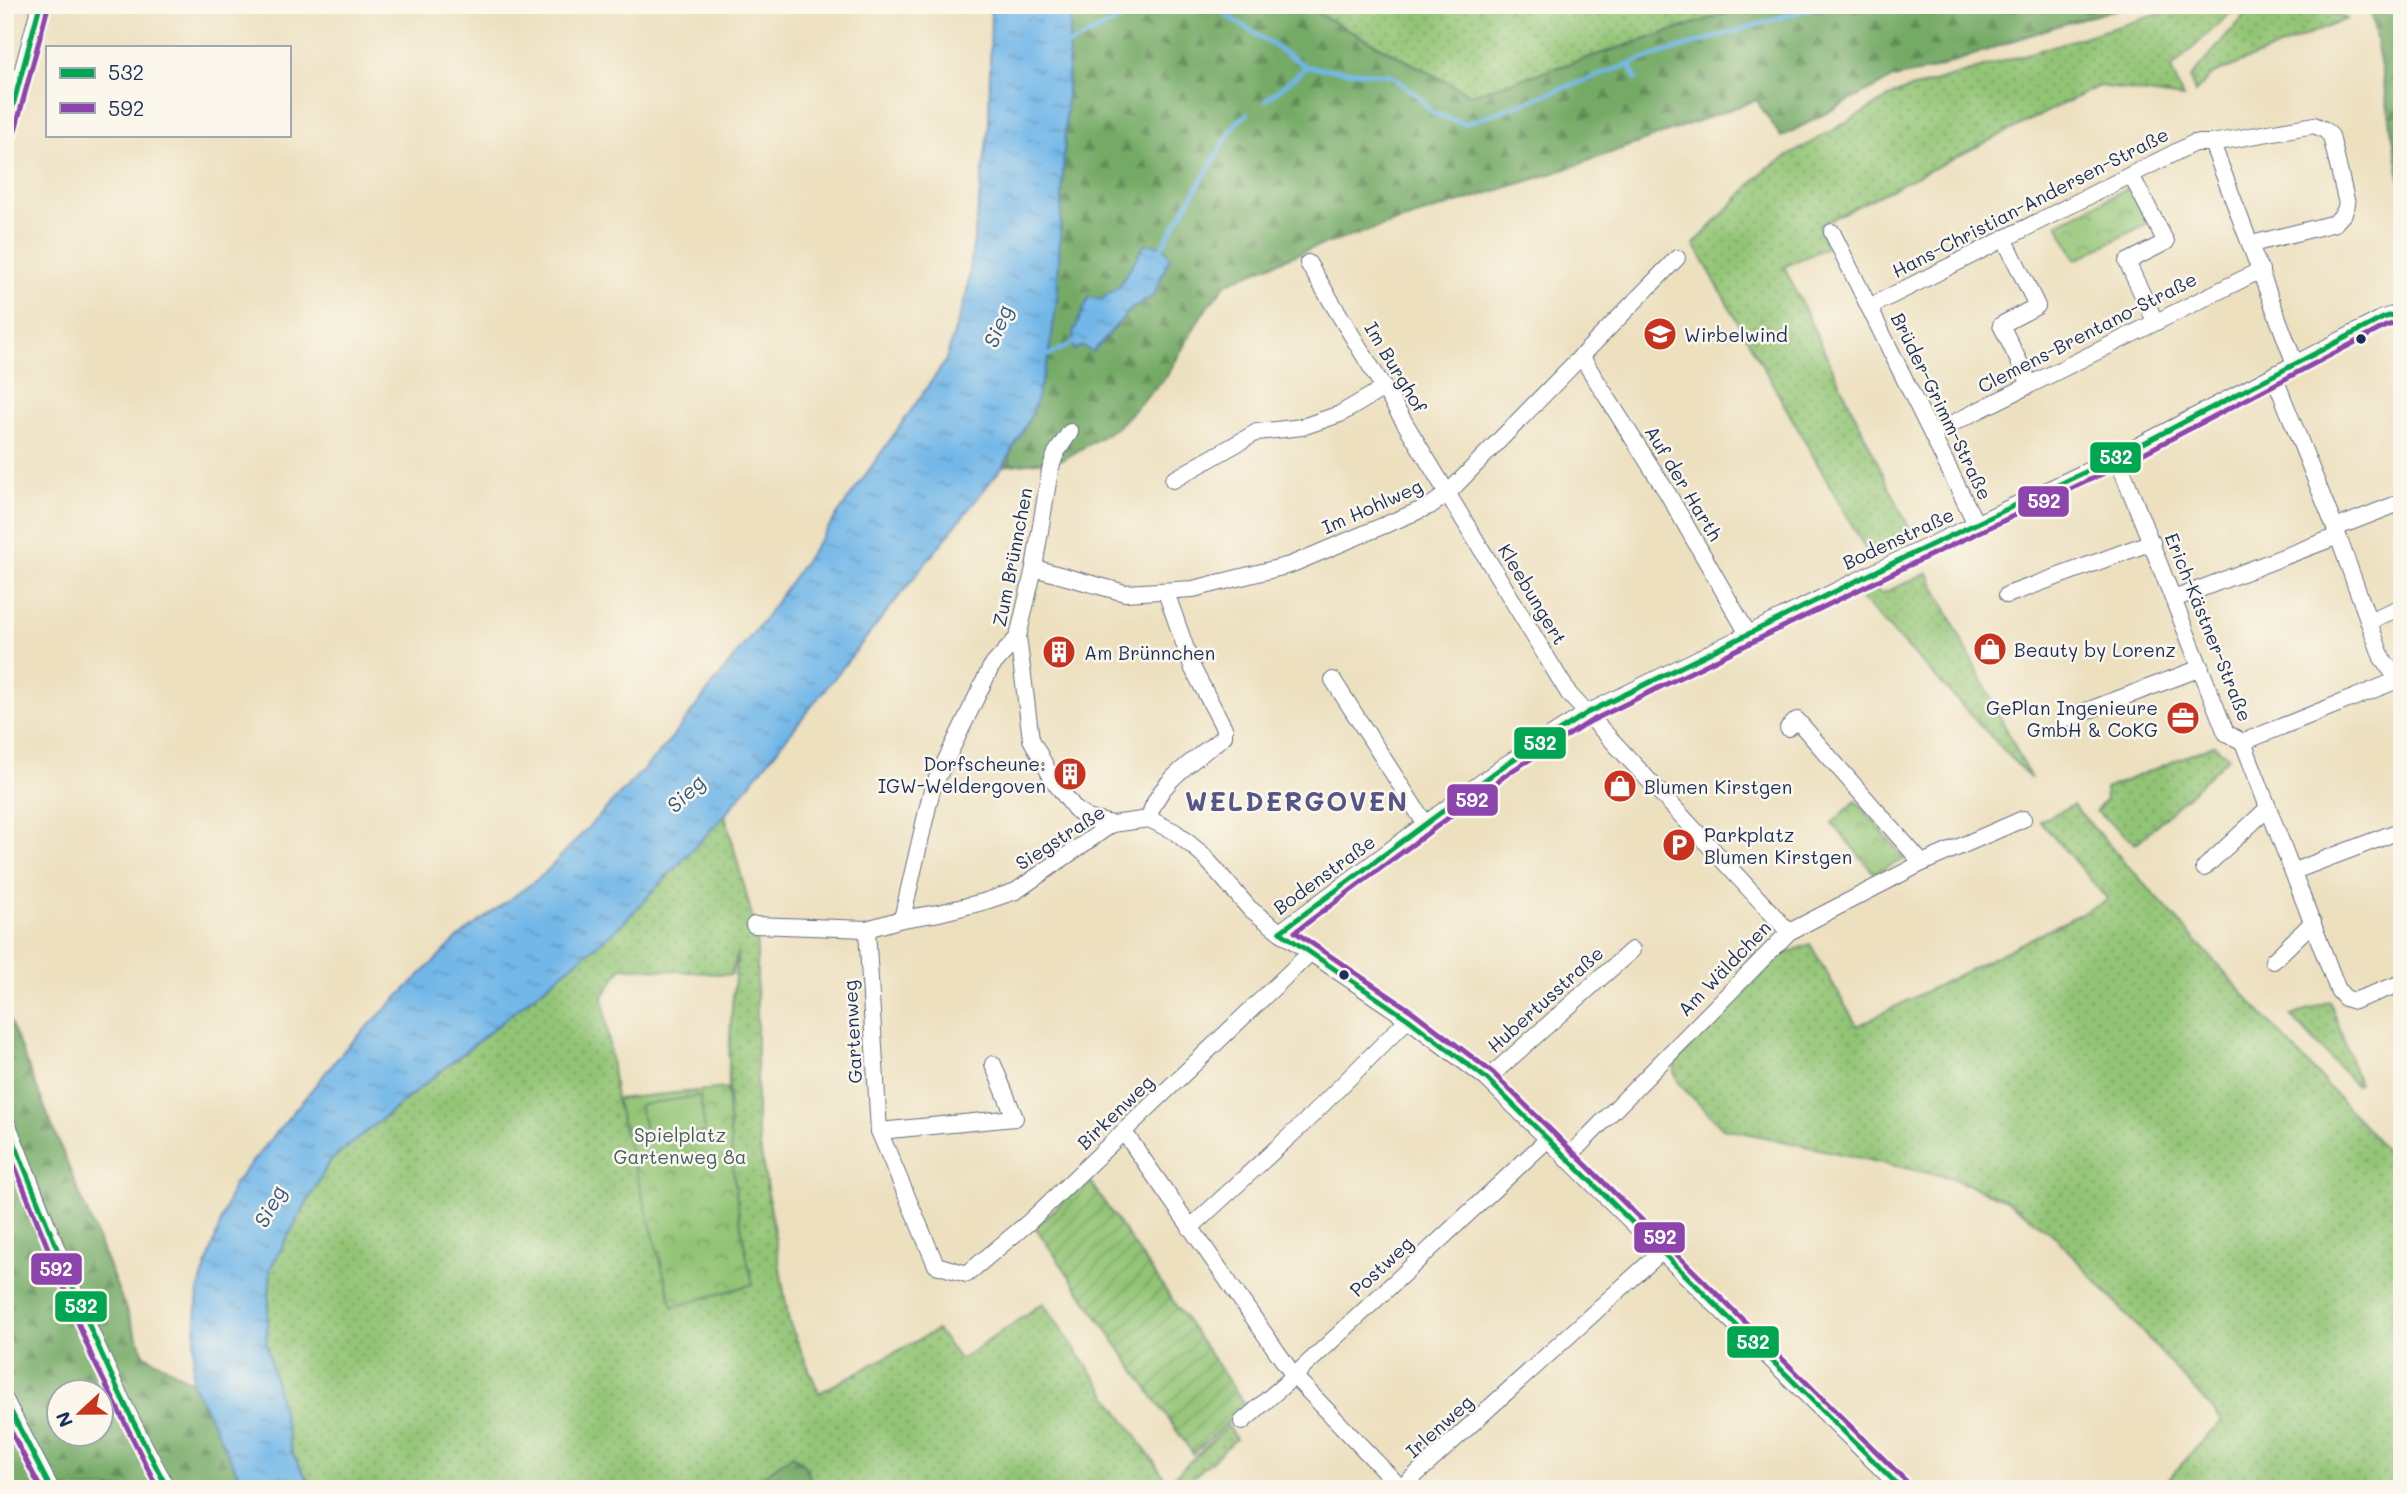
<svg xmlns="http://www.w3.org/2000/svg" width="2407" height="1494" font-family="Mali,sans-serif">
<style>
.grass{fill:url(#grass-dots);stroke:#567a69;stroke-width:2;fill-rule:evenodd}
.forest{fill:url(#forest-firs);stroke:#486c62;stroke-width:2;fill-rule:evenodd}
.park{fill:url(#park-crowns);stroke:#567a69;stroke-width:2}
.garden{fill:url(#garden-furrows);stroke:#567a69;stroke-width:2}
.pitch{fill:#92c474;stroke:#567a69;stroke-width:2}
.water{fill:url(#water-ripples);stroke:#4673a3;stroke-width:2}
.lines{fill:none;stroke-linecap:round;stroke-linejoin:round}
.stream{stroke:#72b7e8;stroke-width:4.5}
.minor-casing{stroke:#646d80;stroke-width:18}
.minor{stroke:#fff;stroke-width:16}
.bus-1-casing{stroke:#fbf7ec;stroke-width:10}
.bus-2-casing{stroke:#fbf7ec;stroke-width:10}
.bus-1{stroke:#00a651;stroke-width:5}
.bus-2{stroke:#8e44ad;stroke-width:5}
.bus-dot{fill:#1b2f5e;stroke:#fbf7ec;stroke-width:2.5}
.labels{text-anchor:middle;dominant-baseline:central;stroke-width:5;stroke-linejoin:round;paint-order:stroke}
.street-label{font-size:19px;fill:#1b2f5e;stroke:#fbf7ec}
.poi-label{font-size:19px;fill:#1b2f5e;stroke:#fbf7ec;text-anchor:start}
.park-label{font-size:19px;fill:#3f5c65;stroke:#fbf7ec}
.water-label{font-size:21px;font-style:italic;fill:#355887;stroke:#fbf7ec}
.district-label{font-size:26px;font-weight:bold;letter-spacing:2px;fill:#545588;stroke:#fbf7ec}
.line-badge{stroke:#fbf7ec;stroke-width:2.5}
.badge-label{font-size:19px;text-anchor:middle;font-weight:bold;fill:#fff}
</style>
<defs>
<pattern id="grass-dots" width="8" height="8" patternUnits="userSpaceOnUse" patternTransform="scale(1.75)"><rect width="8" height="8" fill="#92c474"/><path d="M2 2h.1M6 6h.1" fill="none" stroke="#76a062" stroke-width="1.8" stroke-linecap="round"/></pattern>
<pattern id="forest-firs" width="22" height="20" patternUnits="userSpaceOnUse" patternTransform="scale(1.75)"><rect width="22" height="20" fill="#75aa66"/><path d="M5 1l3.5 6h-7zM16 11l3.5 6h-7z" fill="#5f8b57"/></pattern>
<pattern id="park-crowns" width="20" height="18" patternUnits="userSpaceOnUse" patternTransform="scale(1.75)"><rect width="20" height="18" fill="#92c474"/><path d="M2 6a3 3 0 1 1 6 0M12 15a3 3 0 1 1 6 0" fill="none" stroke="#76a062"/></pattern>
<pattern id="garden-furrows" width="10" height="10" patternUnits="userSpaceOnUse" patternTransform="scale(1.75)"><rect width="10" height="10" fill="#92c474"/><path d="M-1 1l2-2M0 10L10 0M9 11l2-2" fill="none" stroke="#76a062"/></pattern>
<pattern id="water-ripples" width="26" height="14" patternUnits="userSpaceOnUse" patternTransform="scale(1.75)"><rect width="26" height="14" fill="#72b7e8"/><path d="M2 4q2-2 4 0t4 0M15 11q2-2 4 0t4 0" fill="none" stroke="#5d95bf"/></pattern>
</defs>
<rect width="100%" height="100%" fill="#fbf7ec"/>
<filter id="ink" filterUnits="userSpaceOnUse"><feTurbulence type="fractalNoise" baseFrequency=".0143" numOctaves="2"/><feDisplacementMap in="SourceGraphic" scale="14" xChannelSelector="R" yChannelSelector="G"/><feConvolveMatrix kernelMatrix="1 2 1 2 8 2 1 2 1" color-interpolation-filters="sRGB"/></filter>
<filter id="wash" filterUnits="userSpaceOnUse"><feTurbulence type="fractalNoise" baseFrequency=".00686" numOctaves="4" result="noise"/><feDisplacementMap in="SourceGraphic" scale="28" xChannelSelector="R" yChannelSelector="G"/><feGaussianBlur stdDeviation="1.57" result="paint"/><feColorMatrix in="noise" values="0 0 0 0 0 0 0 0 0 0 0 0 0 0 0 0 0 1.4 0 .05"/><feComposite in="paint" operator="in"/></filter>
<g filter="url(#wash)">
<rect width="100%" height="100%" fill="#ede0bf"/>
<g class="grass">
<path d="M1302 5H1753L1471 95Z"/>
<path d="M2189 5H2239L2171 68 2183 98 2099 86 1819 225 1826 248 1784 267 1913 536 1870 557 1694 244 1766 169 1897 93Z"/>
<path d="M2254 5H2316L2347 19 2211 75 2195 93 2190 78Z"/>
<path d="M1928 573 2031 779 1857 594 1867 588 1883 593Z"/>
<path d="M2214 745 2229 757 2136 844 2096 811 2106 800 2105 789Z"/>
<path d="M2073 805 2402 1168V1489H2159L2222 1420 2055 1236 2004 1199 1951 1178 1723 1128 1680 1085 1674 1072 1676 1062 1779 956 1810 944 1857 1026 2108 900 2040 821Z"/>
<path d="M725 815 757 935V1129L789 1322 819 1393 937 1330 960 1360 1043 1303 1168 1482 1228 1426 1236 1439 1180 1489H814L805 1465 792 1455 745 1489H313L292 1453 266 1343 271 1267 330 1161 619 927ZM738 952C723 1065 725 1173 752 1284L673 1306 616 1099 603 996 622 967 731 975Z"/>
<path d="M2330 1001 2359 1084 2355 1085 2291 1016Z"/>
</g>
<g class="forest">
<path d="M1071 5H1302L1471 95 1753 5H2132L2053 27 1928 71 1893 78 1781 137 1756 100 1563 170 1307 250 1227 283 1201 316 1167 376 1116 428 1064 459 1003 466 1032 414 1057 300ZM1133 263 1143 303 1130 310 1093 352 1083 346 1102 299 1119 286Z"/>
<path d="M2370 5H2396L2402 38V188Z"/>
<path d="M5 1009 144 1354 192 1382 246 1489H5ZM60 1392H102V1434H60Z"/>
<path d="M792 1455 805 1465 814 1489H745Z"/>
</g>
<g class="park">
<path d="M2130 187 2148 223 2076 260 2057 224Z"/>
<path d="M1856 801 1905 859 1874 873 1832 823Z"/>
<path d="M727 1088C730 1155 737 1220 753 1284L673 1307 616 1099Z"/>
</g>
<path class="garden" d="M1088 1179 1246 1406 1193 1454 1035 1227Z"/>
<path class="pitch" d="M700 1096 705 1132 648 1141 639 1105Z"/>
<g class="water">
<path d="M991 5H1071L1057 300 1049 355 1032 414 1003 466 725 815 619 927 330 1161 271 1267 266 1343 292 1453 313 1489H246L192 1382 198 1291 233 1185 346 1048 461 935 543 875 662 750 764 619 945 362 967 292 989 125Z"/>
<path d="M1145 244 1163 246 1170 257 1153 296 1130 310 1093 352 1083 346 1074 350 1073 333 1089 297 1102 299 1119 286Z"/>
</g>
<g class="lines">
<g class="stream">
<path d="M1211 5 1213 6"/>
<path d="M1226 15 1307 67"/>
<path d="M1066 46 1146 7 1163 5"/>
<path d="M1629 65 1636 79"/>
<path d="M1266 100 1307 67 1390 75 1417 95 1433 113 1465 124 1644 59 1822 5"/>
<path d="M1161 248 1236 123 1247 114"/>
<path d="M1046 354 1049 355 1079 340"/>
</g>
</g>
</g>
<g filter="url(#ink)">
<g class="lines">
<defs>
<g id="minor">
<path d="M5 136 40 5"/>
<path d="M2212 143 2295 364"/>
<path d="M2131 175 2166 242 2127 262 2155 321"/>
<path d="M1832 232 1976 524"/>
<path d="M2004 238 2037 306 2001 325 2030 384"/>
<path d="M1308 263 1569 694 1789 932"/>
<path d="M1869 307 2194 143H2212L2314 125 2325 130 2331 136 2347 204 2344 213 2335 223 2252 244"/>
<path d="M1581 356 1668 494 1748 634"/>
<path d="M2274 376 2335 528 2382 658 2402 685"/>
<path d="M1070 432 1056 453 1050 470 1034 568 1018 637 1031 739 1053 780 1075 809 1087 818 1112 824"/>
<path d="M1933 433 2261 270"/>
<path d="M2117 457 2226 733 2243 742 2338 990 2345 998 2354 1001 2402 983"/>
<path d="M1173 480 1257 432 1302 427 1340 414 1384 388"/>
<path d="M2335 528 2402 502"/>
<path d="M1034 568 1125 593 1193 589 1290 565 1430 506 1448 493 1677 258"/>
<path d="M2007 595 2152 542"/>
<path d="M2174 599 2338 536"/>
<path d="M2368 621 2402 607"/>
<path d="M1333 680 1426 825"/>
<path d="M2065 719 2201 668"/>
<path d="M1788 728 1797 720 1922 863"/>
<path d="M2243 742 2398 680"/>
<path d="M1149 819C1156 782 1197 759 1224 736V728L1193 669 1166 592"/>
<path d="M2204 868 2268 808"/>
<path d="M2294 871 2402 830"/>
<path d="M902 919 932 789 991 667 1018 637"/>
<path d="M754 925 867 929 902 919 939 913 983 902 1016 891 1112 824 1149 819 1175 832 1202 854 1249 908 1280 932 1408 1019 1487 1079 1902 1489"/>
<path d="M867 929 879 1131 936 1265 967 1274 1029 1222 1311 952"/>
<path d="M1280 932 1505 765 1587 713 1893 563 2117 457 2383 318 2402 312"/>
<path d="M2273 961 2313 922"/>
<path d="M1487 1079 1632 950"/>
<path d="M5 1118C55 1243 101 1372 168 1489"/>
<path d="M879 1131 1015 1118 993 1064"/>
<path d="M1124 1132 1294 1376 1401 1488 1661 1252"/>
<path d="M1566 1159 1789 932 1922 863 2023 819"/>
<path d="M1190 1228 1304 1123 1408 1019"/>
<path d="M5 1400 51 1489"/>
<path d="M1242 1422 1294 1376 1547 1140"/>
</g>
</defs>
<use href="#minor" class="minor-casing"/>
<use href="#minor" class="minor"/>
<defs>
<g id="bus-1">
<path d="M5 135 40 5"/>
<path d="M1280 932 1505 765 1587 713 1893 563 2117 457 2383 318 2402 312"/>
<path d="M1280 932 1408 1019 1487 1079 1902 1489"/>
<path d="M5 1119C55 1244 103 1370 168 1489"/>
<path d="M5 1400 51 1489"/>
</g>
<g id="bus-2">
<path d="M13 138 48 7"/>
<path d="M5 1142 92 1357 158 1489"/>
<path d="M5 1420 41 1489"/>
<path d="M1908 1483 1493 1073 1413 1012 1295 932 1510 772 1591 721 1897 571 2121 465 2386 326 2402 321"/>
</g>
</defs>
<use href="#bus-1" class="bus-1-casing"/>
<use href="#bus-2" class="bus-2-casing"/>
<use href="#bus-1" class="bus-1"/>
<use href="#bus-2" class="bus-2"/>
</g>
</g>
<defs>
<symbol id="school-disc" viewBox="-11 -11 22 22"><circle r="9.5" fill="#c8321e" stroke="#fbf7ec"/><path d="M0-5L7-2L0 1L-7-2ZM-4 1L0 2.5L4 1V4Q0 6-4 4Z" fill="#fff"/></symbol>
<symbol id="shop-disc" viewBox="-11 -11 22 22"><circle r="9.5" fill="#c8321e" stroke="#fbf7ec"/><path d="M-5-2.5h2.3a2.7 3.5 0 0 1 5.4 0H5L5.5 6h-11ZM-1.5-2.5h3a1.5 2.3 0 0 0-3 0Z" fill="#fff"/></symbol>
<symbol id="building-disc" viewBox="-11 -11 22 22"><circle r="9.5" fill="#c8321e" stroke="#fbf7ec"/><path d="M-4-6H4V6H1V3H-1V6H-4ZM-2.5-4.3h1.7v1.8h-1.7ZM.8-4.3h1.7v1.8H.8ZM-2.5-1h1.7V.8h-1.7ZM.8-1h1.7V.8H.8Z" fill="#fff"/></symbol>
<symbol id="office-disc" viewBox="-11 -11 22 22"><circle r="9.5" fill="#c8321e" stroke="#fbf7ec"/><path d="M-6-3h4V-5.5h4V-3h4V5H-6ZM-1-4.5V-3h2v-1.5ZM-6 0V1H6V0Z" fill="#fff"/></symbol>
<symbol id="parking-disc" viewBox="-11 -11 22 22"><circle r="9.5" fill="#c8321e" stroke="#fbf7ec"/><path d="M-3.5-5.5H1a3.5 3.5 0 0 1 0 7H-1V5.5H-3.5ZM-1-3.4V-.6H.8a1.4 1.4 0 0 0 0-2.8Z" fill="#fff"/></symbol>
</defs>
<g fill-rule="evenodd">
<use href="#school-disc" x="1641" y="315" width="38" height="38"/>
<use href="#shop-disc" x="1971" y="630" width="38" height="38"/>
<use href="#building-disc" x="1040" y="633" width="38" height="38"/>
<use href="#office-disc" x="2164" y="699" width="38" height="38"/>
<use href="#building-disc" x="1051" y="755" width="38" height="38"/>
<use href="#shop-disc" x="1601" y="767" width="38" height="38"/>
<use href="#parking-disc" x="1660" y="826" width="38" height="38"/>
</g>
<g class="bus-dot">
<circle cx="2361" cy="339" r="6"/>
<circle cx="1344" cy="975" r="6"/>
</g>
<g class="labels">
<g class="street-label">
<text transform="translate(2030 202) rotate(-27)">Hans-Christian-Andersen-Straße</text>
<text transform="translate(2087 332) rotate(-27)">Clemens-Brentano-Straße</text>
<text transform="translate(1396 367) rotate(59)">Im Burghof</text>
<text transform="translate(1942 406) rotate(64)">Brüder-Grimm-Straße</text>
<text transform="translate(1684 483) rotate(59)">Auf der Harth</text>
<text transform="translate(1372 506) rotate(-24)">Im Hohlweg</text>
<text transform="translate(1898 538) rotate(-25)">Bodenstraße</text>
<text transform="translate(1012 557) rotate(-79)">Zum Brünnchen</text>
<text transform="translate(1533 594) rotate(59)">Kleebungert</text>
<text transform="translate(2209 627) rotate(68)">Erich-Kästner-Straße</text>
<text transform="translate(1060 837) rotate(-33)">Siegstraße</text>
<text transform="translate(1324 874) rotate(-36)">Bodenstraße</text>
<text transform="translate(1724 968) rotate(-46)">Am Wäldchen</text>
<text transform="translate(1545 999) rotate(-42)">Hubertusstraße</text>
<text transform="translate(852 1032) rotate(-93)">Gartenweg</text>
<text transform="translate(1115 1112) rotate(-44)">Birkenweg</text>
<text transform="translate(1381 1266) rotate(-43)">Postweg</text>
<text transform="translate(1439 1426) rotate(-42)">Irlenweg</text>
</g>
<g class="poi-label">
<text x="1684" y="334">Wirbelwind</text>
<text x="2014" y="649">Beauty by Lorenz</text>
<text x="1084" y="652">Am Brünnchen</text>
<text x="2158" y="707" text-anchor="end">GePlan Ingenieure<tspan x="2158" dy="22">GmbH &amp; CoKG</tspan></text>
<text x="1046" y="763" text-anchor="end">Dorfscheune:<tspan x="1046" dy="22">IGW-Weldergoven</tspan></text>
<text x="1644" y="786">Blumen Kirstgen</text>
<text x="1704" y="834">Parkplatz<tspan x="1704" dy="22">Blumen Kirstgen</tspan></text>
</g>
<g class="park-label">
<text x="680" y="1134">Spielplatz<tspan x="680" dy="22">Gartenweg 8a</tspan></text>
</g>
<g class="water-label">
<text transform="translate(997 326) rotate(-68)">Sieg</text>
<text transform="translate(685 793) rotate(-44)">Sieg</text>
<text transform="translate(269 1206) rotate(-62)">Sieg</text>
</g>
<g class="district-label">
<text x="1297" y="801">WELDERGOVEN</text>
</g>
</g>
<g class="line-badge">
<rect x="2089" y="441" width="53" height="33" rx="7" fill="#00a651"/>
<rect x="2017" y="485" width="53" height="33" rx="7" fill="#8e44ad"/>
<rect x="1513" y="726" width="54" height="34" rx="7" fill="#00a651"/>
<rect x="1446" y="783" width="53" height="34" rx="7" fill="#8e44ad"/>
<rect x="1633" y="1221" width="53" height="33" rx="7" fill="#8e44ad"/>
<rect x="30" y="1252" width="53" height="34" rx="7" fill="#8e44ad"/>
<rect x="54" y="1290" width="54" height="33" rx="7" fill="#00a651"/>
<rect x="1726" y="1325" width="54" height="34" rx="7" fill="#00a651"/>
</g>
<g class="badge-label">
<text x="2116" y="464">532</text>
<text x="2044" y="508">592</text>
<text x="1540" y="750">532</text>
<text x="1472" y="807">592</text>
<text x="1660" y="1244">592</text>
<text x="56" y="1276">592</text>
<text x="81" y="1313">532</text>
<text x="1753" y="1349">532</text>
</g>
<rect width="2407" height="1494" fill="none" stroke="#fbf7ec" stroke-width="28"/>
<rect x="46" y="46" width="245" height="91" fill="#fbf7ec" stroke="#a1a7b3" stroke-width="2"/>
<rect x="60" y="68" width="35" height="10" fill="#00a651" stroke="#a1a7b3" stroke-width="2"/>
<text x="108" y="80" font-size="21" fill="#1b2f5e">532</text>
<rect x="60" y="103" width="35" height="10" fill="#8e44ad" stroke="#a1a7b3" stroke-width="2"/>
<text x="108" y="116" font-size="21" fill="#1b2f5e">592</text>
<g transform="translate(80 1413) rotate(248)"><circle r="33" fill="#fbf7ec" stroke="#a1a7b3" stroke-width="2"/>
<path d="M0-5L12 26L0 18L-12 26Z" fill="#c8321e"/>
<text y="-10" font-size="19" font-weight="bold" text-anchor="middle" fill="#1b2f5e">N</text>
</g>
</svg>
